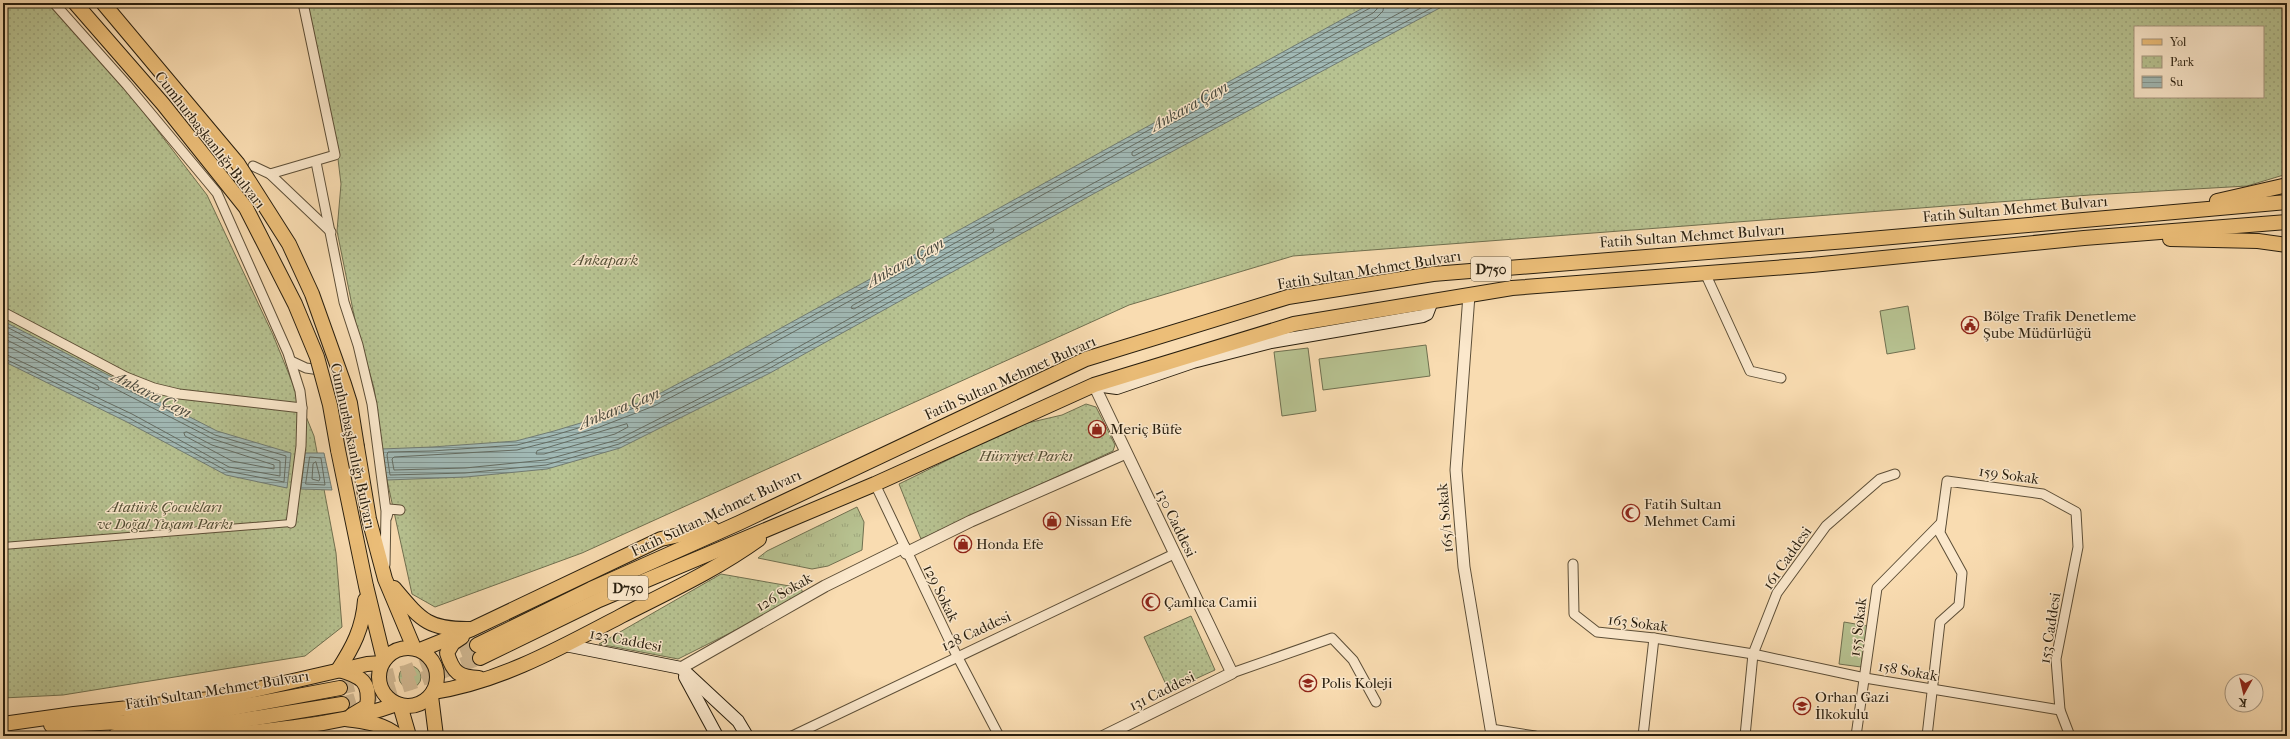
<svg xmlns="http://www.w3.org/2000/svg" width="2290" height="739" font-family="'IM FELL French Canon',serif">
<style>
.grass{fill:url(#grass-tufts);stroke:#707050}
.park{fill:url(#park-dots);stroke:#707050;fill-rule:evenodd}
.garden{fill:#b7c291;stroke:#707050}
.water{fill:url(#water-rules);stroke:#717b72}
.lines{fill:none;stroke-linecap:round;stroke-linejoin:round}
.shore{stroke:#646c62;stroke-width:1}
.minor-tunnel{stroke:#cfb690;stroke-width:9;stroke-dasharray:9 4.5;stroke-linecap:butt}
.trunk-tunnel{stroke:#cfb690;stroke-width:14;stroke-dasharray:14 7;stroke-linecap:butt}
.pedestrian-casing{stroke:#5c4e37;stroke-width:8}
.minor-casing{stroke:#5c4e37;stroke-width:11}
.tertiary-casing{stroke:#5c4e37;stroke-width:13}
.secondary-casing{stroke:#281e0e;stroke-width:14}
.primary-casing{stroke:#281e0e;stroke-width:16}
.trunk-casing{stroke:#281e0e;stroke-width:16}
.pedestrian{stroke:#fbe8cc;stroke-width:6}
.minor{stroke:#fbe8cc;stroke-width:9}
.tertiary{stroke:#fbe8cc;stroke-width:11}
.secondary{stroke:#fbe8cc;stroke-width:12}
.primary{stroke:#ecbe78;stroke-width:14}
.trunk{stroke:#ecbe78;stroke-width:14}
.primary-bridge-casing{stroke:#281e0e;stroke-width:16;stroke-linecap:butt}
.primary-bridge{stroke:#ecbe78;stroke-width:14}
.labels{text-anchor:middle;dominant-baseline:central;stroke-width:3;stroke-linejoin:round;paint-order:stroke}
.shield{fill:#fbe8cc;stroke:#675b47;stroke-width:1}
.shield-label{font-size:14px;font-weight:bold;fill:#281e0e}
.street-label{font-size:15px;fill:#281e0e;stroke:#fbe8cc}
.park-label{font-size:15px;font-style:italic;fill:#534f35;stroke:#fbe8cc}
.poi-label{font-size:15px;fill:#281e0e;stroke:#fbe8cc;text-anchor:start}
.water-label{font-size:16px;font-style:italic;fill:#4c4c40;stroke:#fbe8cc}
</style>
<defs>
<pattern id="grass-tufts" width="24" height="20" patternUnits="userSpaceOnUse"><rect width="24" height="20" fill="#b7c291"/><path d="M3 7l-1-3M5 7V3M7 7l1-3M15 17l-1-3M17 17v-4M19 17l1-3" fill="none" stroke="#9da67c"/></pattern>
<pattern id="park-dots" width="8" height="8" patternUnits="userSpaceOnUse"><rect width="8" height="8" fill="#b7c291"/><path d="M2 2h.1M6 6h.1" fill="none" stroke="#9da67c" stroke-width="1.8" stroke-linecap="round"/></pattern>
<pattern id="water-rules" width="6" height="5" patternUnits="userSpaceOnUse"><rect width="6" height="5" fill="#a1b9b5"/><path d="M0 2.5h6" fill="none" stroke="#839692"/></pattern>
</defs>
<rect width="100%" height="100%" fill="#f9dcb1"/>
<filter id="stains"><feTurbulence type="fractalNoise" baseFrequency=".005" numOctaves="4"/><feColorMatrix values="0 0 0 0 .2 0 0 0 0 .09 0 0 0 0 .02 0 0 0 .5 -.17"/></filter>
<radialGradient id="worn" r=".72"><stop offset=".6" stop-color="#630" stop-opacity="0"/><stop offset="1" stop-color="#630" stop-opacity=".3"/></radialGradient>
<g class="grass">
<path d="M857 507 864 522 862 550 828 566 812 569 758 558 767 551Z"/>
<circle cx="410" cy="677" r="11"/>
</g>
<g class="park">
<path d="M3 3H59L63 7 207 195 273 335 314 436 336 553 342 627 305 656 63 695 3 698Z"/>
<path d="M306 3H2287V174L2247 186 2090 195 1293 256 1129 305 582 553 435 607 412 594 387 480 374 388 356 325 337 231 341 184 335 134ZM2135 27H2263V97H2135Z"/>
<path d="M1086 404 1096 407 1115 445 1113 451 921 539 899 484 1019 425 1062 415Z"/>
<path d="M721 574 801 588 804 596 678 659 599 644Z"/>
<path d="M1191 616 1215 670 1169 691 1144 637Z"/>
</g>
<g class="garden">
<path d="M1908 306 1915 349 1887 354 1880 311Z"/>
<path d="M1426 345 1430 376 1323 390 1319 359Z"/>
<path d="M1308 348 1316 411 1282 416 1274 352Z"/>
<path d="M1844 622 1867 626 1861 667 1839 664Z"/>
</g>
<g class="water">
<path d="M1372 3H1449L1095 193 770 373 620 448 547 469 466 477 387 480 381 449 432 447 516 441 554 431 594 419 651 398 721 361Z"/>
<path d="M3 321 217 431 291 453 287 488 226 475 127 422 3 361Z"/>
<path d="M305 453H324L332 490 301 489Z"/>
</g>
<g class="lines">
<g class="shore">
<path d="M1373 3 1370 8 723 365 652 401 595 423 555 435 517 445 432 451 388 452 387 455 390 475 465 473 546 465 619 444 768 369 1093 190 1441 3"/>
<path d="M1378 3 1377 9 1373 13 726 369 654 406 597 428 556 440 517 450 394 457 392 459 394 470 465 468 545 460 617 440 766 365 1090 185 1430 3"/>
<path d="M1384 3 1383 11 1376 18 1132 152V155L1134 156 1418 3"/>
<path d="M991 229H994L993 232 854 309 851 308 852 306Z"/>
<path d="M3 325 215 435 286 456 284 482 227 471 129 418 3 358"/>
<path d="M3 331 213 439 280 461V476L229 467 132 414 3 353"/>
<path d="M3 338 98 386 99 389 97 390 11 348 3 347"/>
<path d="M627 424 628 427 615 434 544 454H536L537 451Z"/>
<path d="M187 432 212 445 274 465V469L232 461 185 436 184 433Z"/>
<path d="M310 457 321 458 325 485 306 484Z"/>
<path d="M316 462 320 478 319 481 312 479 313 464Z"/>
</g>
<path class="minor-tunnel" d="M217 193 221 182 246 167"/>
<g class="trunk-tunnel">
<path d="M340 688 406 672 477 645"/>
<path d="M342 704 411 683 480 658"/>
</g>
<defs>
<path id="pedestrian" d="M3 546 291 523"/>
<g id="minor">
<path d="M54 3 127 85 217 193 288 353 300 391 302 408 301 446 291 523"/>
<path d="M316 162 344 302 358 345 372 404 386 511 385 565"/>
<path d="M253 166 270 174 331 232"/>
<path d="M270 174 335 155 303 3"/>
<path d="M1705 273 1750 371 1781 378"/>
<path d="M3 312 126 377 154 388 179 394 302 408"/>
<path d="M291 361 306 368 320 370"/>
<path d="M875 484 954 650 999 736"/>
<path d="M387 517 389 509 400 510"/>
<path d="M1573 564 1574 614 1597 632 1654 638 1753 654 1865 678 2060 710"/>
<path d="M1232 673 1332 638 1353 660 1376 702"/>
<path d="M792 736 1174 554"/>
<path d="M1491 736V729L1535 736"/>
<path d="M1643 736 1654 638"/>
<path d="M1745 736 1753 654 1777 593 1826 526 1880 479 1895 474"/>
<path d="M1856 736 1877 588 1941 523"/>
<path d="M1927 736 1940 622 1959 605 1962 573 1940 533 1947 481 2043 494 2076 512 2078 547 2056 659 2060 710 2070 736"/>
</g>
<g id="tertiary">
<path d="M1469 295 1456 470 1464 567 1491 729"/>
<path d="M1094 385 1232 673 1104 736"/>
<path d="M906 553 971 521 1126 453"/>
<path d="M681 668 825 586 904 547"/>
</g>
<g id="secondary">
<path d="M1095 385 1117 388 1193 362 1271 342 1423 316 1427 314 1432 301"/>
<path d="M565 645 681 668 738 721 747 736"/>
<path d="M685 677 717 736"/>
</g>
<g id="primary">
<path d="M357 447 369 519 385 579 414 648"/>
<path d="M338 450 366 586 384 660"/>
<path d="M394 588C421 620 428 630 471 629"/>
<path d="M338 670C353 647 363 628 365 600"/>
<path d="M431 696 436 736"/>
<path d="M400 705 409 736"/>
<path d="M346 719C365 722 383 723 398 736"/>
</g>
<g id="trunk">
<path d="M2217 201 2287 185"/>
<path d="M2170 239 2258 241 2287 245"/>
<path d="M462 637 453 643 447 653C453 673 459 677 479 678"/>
<path d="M477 645 591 589 739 523 1086 359 1288 297 1433 274 1847 241 2287 202"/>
<circle cx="408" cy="677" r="29"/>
<path d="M420 650 472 629 661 539 712 528"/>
<path d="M480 658 599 600 875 484 1094 385 1294 324 1512 288 1812 265 2084 238 2287 222"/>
<path d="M339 670C361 676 371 682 367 706L352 715"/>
<path d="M433 692C500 682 562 647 621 616 668 592 716 570 759 539"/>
<path d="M3 724 74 714 219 698 367 664 382 663"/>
<path d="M51 725 125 722 222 710 340 688"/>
<path d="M115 736 225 723 342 704"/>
<path d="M218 736C278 729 340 725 397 704"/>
</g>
</defs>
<use href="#pedestrian" class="pedestrian-casing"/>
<use href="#minor" class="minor-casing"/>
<use href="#tertiary" class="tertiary-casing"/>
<use href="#secondary" class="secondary-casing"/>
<use href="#primary" class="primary-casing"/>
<use href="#trunk" class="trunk-casing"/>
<use href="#pedestrian" class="pedestrian"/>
<use href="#minor" class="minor"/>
<use href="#tertiary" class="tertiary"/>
<use href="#secondary" class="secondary"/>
<use href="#primary" class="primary"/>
<use href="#trunk" class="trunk"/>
<defs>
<g id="primary-bridge">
<path d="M75 3 163 104 246 208 295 304 317 357 330 405 338 450"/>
<path d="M103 3 238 164 289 244 312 294 344 384 350 403 357 447"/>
</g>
</defs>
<use href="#primary-bridge" class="primary-bridge-casing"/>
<use href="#primary-bridge" class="primary-bridge"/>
</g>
<defs>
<symbol id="civic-ring" viewBox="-11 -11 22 22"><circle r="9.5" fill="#fbe8cc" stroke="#8f2418" stroke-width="1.5"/><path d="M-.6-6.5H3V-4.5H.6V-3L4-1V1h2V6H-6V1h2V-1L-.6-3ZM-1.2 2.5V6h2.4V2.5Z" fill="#8f2418"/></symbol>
<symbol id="shop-ring" viewBox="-11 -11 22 22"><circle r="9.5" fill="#fbe8cc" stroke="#8f2418" stroke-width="1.5"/><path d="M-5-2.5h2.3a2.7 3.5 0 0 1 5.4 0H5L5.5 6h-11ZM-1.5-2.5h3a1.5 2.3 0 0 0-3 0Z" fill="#8f2418"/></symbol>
<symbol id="mosque-ring" viewBox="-11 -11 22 22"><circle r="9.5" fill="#fbe8cc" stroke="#8f2418" stroke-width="1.5"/><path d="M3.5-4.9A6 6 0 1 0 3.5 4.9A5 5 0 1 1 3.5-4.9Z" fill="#8f2418"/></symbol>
<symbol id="school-ring" viewBox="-11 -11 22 22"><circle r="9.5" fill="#fbe8cc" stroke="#8f2418" stroke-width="1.5"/><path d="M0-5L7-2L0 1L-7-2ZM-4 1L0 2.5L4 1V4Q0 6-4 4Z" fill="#8f2418"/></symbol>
</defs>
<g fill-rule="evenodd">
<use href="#civic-ring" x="1960" y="315" width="20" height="20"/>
<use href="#shop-ring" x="1087" y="419" width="20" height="20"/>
<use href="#mosque-ring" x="1621" y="503" width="20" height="20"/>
<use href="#shop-ring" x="1042" y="511" width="20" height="20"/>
<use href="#shop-ring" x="953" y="534" width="20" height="20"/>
<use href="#mosque-ring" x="1141" y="592" width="20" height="20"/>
<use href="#school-ring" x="1298" y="673" width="20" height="20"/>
<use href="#school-ring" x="1792" y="696" width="20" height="20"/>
</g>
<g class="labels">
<g class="shield">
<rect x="1471" y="257" width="40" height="24" rx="3"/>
<rect x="608" y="576" width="40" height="24" rx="3"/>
</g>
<g class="shield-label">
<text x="1491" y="269">D750</text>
<text x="628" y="588">D750</text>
</g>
<g class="street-label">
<text transform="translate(210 140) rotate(52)">Cumhurbaşkanlığı Bulvarı</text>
<text transform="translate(2015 209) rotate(-5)">Fatih Sultan Mehmet Bulvarı</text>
<text transform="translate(1692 236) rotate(-4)">Fatih Sultan Mehmet Bulvarı</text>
<text transform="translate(1369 270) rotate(-9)">Fatih Sultan Mehmet Bulvarı</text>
<text transform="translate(1010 378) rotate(-24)">Fatih Sultan Mehmet Bulvarı</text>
<text transform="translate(353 446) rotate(78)">Cumhurbaşkanlığı Bulvarı</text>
<text transform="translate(2009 475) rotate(8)">159 Sokak</text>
<text transform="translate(716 513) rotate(-25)">Fatih Sultan Mehmet Bulvarı</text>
<text transform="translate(1445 518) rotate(-95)">165/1 Sokak</text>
<text transform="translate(1176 523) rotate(64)">130 Caddesi</text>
<text transform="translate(1787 558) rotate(-55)">161 Caddesi</text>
<text transform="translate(784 592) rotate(-30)">126 Sokak</text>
<text transform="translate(941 593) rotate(64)">129 Sokak</text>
<text transform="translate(1638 623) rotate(7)">163 Sokak</text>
<text transform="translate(1858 627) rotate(-83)">155 Sokak</text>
<text transform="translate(2050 628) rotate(-81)">153 Caddesi</text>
<text transform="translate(976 631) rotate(-25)">128 Caddesi</text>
<text transform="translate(626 640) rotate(11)">123 Caddesi</text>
<text transform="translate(1908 671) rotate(10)">158 Sokak</text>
<text transform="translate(217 690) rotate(-9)">Fatih Sultan Mehmet Bulvarı</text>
<text transform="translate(1162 691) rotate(-26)">131 Caddesi</text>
</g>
<g class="park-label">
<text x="606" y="260">Ankapark</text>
<text x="1026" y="456">Hürriyet Parkı</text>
<text x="165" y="507">Atatürk Çocukları<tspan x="165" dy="17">ve Doğal Yaşam Parkı</tspan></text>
</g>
<g class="poi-label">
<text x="1983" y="316">Bölge Trafik Denetleme<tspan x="1983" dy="17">Şube Müdürlüğü</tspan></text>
<text x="1110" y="429">Meriç Büfe</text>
<text x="1644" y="504">Fatih Sultan<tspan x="1644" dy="17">Mehmet Cami</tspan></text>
<text x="1065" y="521">Nissan Efe</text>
<text x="976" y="544">Honda Efe</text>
<text x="1164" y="602">Çamlıca Camii</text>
<text x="1321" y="683">Polis Koleji</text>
<text x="1815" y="697">Orhan Gazi<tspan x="1815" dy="17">İlkokulu</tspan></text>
</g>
<g class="water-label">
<text transform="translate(1189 106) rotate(-29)">Ankara Çayı</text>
<text transform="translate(905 262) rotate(-29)">Ankara Çayı</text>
<text transform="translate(152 394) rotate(27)">Ankara Çayı</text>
<text transform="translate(619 408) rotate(-22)">Ankara Çayı</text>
</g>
</g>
<rect width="2290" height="739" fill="none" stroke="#f9dcb1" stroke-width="16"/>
<rect x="4" y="4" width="2282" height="731" fill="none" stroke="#281e0e" stroke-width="2"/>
<rect x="8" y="8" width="2274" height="723" fill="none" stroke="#281e0e"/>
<rect x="2134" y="26" width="130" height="72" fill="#fbe8cc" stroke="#a79780"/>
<rect x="2142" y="39" width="20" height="6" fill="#ecbe78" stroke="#a79780"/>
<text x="2170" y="46" font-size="12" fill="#281e0e">Yol</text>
<rect x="2142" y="56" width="20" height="12" fill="url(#park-dots)" stroke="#a79780"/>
<text x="2170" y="66" font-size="12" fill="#281e0e">Park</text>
<rect x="2142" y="76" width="20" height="12" fill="url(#water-rules)" stroke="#a79780"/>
<text x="2170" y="86" font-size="12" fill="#281e0e">Su</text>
<g transform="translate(2244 693) rotate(188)"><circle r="19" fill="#fbe8cc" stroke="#a79780"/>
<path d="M0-3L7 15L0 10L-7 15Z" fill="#8f2418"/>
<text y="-6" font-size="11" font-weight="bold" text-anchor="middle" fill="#281e0e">K</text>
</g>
<rect width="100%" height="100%" filter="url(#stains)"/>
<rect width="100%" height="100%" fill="url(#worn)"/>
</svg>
